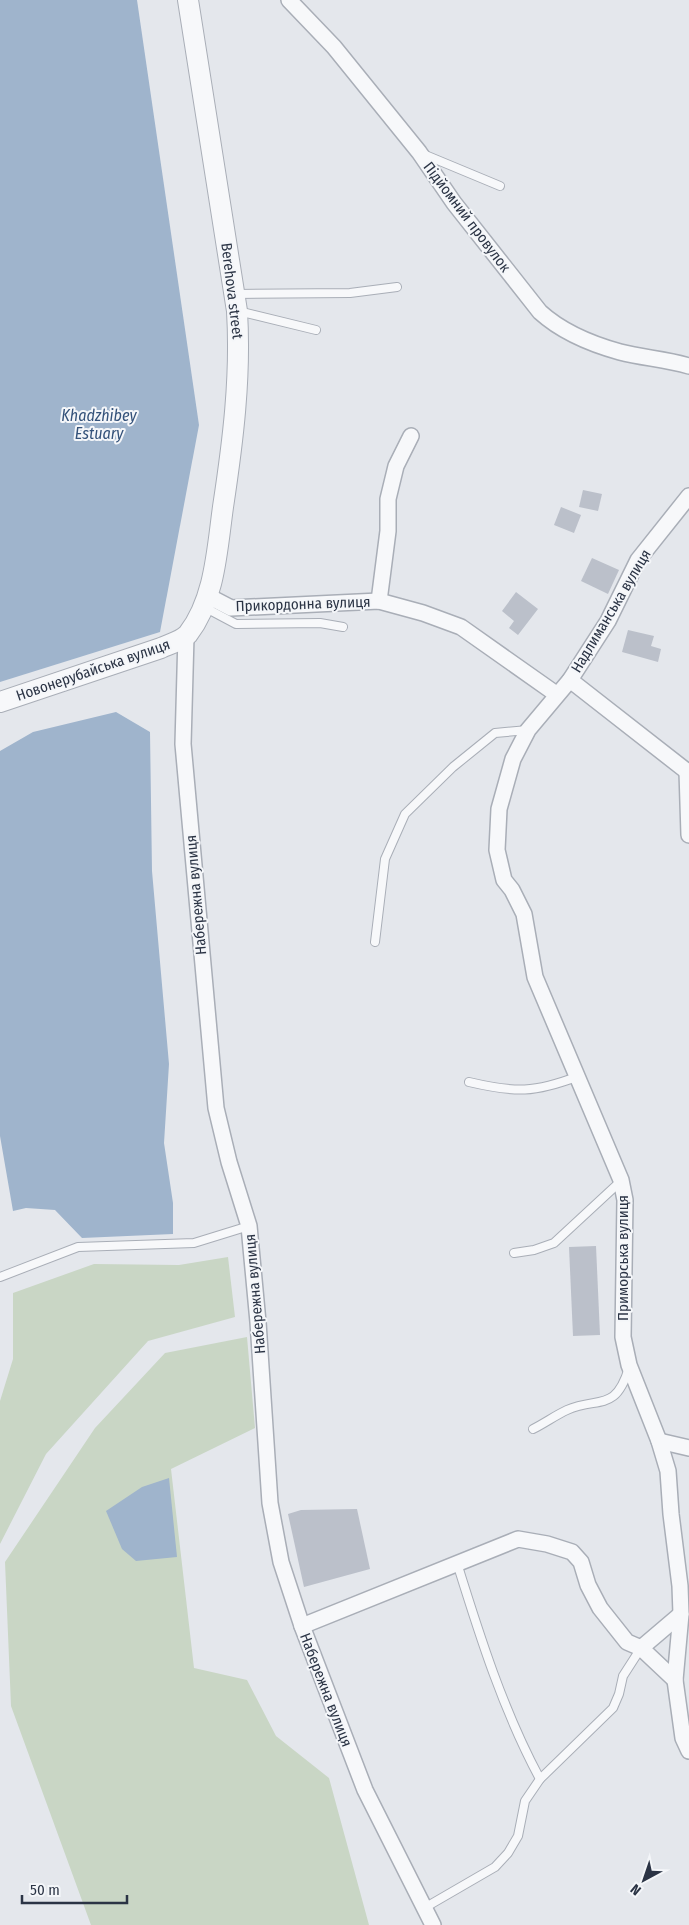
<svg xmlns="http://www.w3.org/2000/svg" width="689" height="1925" font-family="'Fira Sans Condensed',sans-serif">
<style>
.green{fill:#c9d6c5}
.water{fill:#9fb4cc}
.building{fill:#bbc0ca}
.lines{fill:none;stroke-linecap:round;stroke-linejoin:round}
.service-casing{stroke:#a9aeb7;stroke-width:10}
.minor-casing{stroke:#a9aeb7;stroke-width:18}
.tertiary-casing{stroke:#a9aeb7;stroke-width:22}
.service{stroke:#f7f8fa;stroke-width:8}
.minor{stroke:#f7f8fa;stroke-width:15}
.tertiary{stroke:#f7f8fa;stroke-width:20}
.labels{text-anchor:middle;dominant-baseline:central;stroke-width:4;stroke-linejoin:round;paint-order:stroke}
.street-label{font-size:15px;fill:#2b3445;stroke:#f4f6f9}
.water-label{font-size:16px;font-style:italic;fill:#34527a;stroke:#f4f6f9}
</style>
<rect width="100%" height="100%" fill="#e4e7ec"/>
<g class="green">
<path d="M228 1257 235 1317 148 1341 46 1454 0 1544V1401L13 1359V1293L94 1264 179 1265Z"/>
<path d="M247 1337 255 1428 171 1469 194 1668 247 1680 276 1736 329 1778 369 1925H91L11 1706 5 1562 95 1428 165 1353Z"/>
</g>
<g class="water">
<path d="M0 0H137L199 425 160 632 0 682Z"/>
<path d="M116 712 150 732 152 871 169 1064 164 1143 173 1203V1234L82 1238 55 1210 26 1208 13 1211 0 1136V751L33 732Z"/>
<path d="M169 1478 177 1557 136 1561 122 1549 106 1511 142 1487Z"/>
</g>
<g class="building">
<path d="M583 490 602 494 598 511 579 507Z"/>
<path d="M561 507 581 515 574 533 554 525Z"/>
<path d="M592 558 619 570 608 594 581 581Z"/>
<path d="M516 592 538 609 518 635 509 628 514 621 502 611Z"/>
<path d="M628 630 654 636 651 646 661 649 658 662 622 652Z"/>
<path d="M596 1246 600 1335 573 1336 569 1247Z"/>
<path d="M357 1509 370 1569 304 1587 288 1514 301 1510Z"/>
</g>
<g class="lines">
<defs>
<g id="service">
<path d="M423 154 500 186"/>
<path d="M235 294 350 293 397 287"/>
<path d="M238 311 316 330"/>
<path d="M204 607 236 624 320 623 343 627"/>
<path d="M375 942 385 859 405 814 453 767 495 733 528 730"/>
<path d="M469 1082C516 1093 534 1093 579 1076"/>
<path d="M514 1253 534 1250 554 1243 621 1181"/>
<path d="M0 1277 78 1247 194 1243 249 1226"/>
<path d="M533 1429C545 1423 556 1415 567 1410 599 1396 615 1413 629 1368"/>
<path d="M457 1563C480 1637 503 1710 540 1779"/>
<path d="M426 1907 495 1867 508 1853 518 1836 525 1801 540 1779 613 1708 619 1694 623 1676 641 1648"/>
</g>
<g id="minor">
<path d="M289 0 334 47 419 152 454 203 540 312C562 332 591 344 620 352 643 358 666 359 689 366"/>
<path d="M689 496 638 560 608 621 570 680 528 730 513 759 499 809 497 850 504 880 512 890 524 914 535 977 621 1180 625 1200 623 1337 629 1365 659 1441 668 1471 671 1514 680 1586 681 1614 675 1680 683 1738 689 1751"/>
<path d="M208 596 231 608 379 601 423 613 461 627 556 694"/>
<path d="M379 601 388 531V499L396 466 411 436"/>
<path d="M186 636 183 744 216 1108 229 1162 249 1226 258 1322 270 1503 281 1562 302 1626 365 1790 433 1925"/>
<path d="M570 680 689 773"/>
<path d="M687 771 689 835"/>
<path d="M659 1441 689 1448"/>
<path d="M302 1626 518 1539 547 1544 572 1552 581 1562 588 1585 600 1608 627 1642 641 1648 675 1680"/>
<path d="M641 1648 681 1614"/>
</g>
<path id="tertiary" d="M0 702 161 648C169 644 182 641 188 634 215 599 217 550 223 507 233 441 241 377 237 311L188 0"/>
</defs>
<use href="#service" class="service-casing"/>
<use href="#minor" class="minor-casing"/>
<use href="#tertiary" class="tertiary-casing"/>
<use href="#service" class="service"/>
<use href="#minor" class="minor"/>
<use href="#tertiary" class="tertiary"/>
</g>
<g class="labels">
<g class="street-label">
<text transform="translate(467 217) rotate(53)">Підйомний провулок</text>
<text transform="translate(232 291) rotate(83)">Berehova street</text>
<text transform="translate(303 604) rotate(-2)">Прикордонна вулиця</text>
<text transform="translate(611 611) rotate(-59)">Надлиманська вулиця</text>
<text transform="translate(93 670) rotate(-19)">Новонерубайська вулиця</text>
<text transform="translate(196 895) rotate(-95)">Набережна вулиця</text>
<text transform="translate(623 1258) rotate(-90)">Приморська вулиця</text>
<text transform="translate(255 1294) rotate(-95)">Набережна вулиця</text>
<text transform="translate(326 1690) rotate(69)">Набережна вулиця</text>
</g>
<g class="water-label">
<text x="99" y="415">Khadzhibey<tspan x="99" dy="18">Estuary</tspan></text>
</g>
</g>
<g transform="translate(644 1880) rotate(220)" stroke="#f4f6f9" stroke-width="4" paint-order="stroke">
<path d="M0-4L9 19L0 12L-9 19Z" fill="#2b3445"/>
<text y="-8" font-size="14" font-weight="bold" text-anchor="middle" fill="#2b3445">N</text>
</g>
<path d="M22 1895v8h105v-8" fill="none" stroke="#2b3445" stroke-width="2.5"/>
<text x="30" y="1895" font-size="15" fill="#2b3445" stroke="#f4f6f9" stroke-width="4" paint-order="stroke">50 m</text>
</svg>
